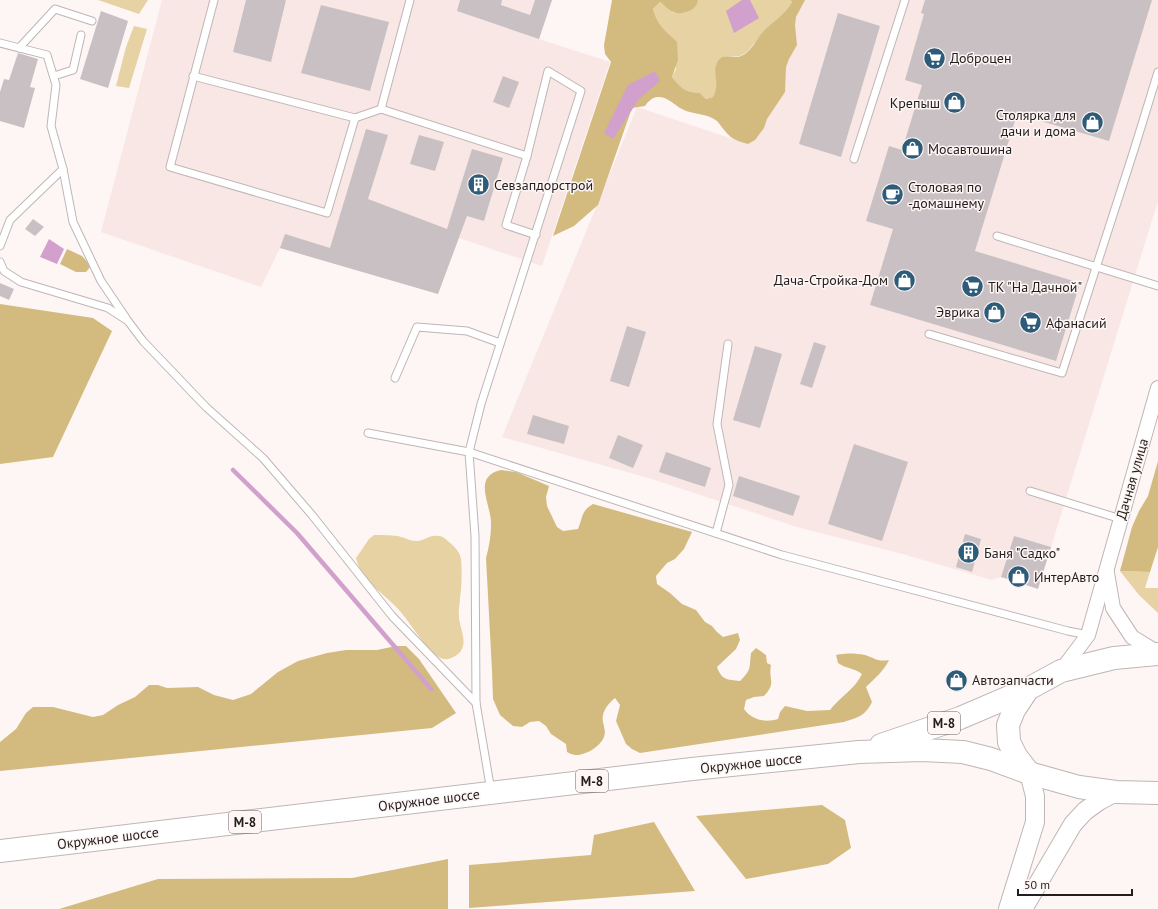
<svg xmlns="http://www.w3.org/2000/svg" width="1158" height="909" font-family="'PT Sans',sans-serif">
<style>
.built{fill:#f8e7e4}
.green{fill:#e6d2a2}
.forest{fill:#d3bb80}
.water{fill:#d1a0cc}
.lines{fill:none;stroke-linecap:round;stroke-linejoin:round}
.stream{stroke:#d1a0cc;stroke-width:4.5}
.building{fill:#c8c0c2}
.service-casing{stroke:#beb6b5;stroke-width:9}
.minor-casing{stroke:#beb6b5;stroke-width:16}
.tertiary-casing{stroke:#beb6b5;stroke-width:20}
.primary-casing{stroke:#beb6b5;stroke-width:24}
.service{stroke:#fff;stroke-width:7}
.minor{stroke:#fff;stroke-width:14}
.tertiary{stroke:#fff;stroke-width:18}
.primary{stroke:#fff;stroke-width:22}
.labels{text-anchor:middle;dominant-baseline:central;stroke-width:3;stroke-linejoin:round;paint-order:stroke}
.shield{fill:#fef6f5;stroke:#635f5e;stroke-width:1}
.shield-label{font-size:13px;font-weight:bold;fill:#211e1d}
.poi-label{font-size:14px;fill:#211e1d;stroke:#fef6f5;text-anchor:start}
.street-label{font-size:14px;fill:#211e1d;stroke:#fef6f5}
</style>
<rect width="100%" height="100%" fill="#fef6f5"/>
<g class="built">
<path d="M162 0H552L539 39 610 62 542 266 459 238 438 294 280 248 261 287 101 232Z"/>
<path d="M797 0H1158V201L1051 547 1014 536 1001 577 992 580 906 555 797 527 652 479 502 437 637 107 748 144Z"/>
</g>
<g class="green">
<path d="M98 0H148L139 14Z"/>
<path d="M698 0H790L792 2 788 9 763 33 747 52 740 56H725L716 68 717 90 713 97 706 99 700 93C685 92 682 89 672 77L676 69 671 37C661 29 657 21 653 9L660 2 674 13 698 2Z"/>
<path d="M134 26 147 29 129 88 116 86 126 47Z"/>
<path d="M374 535C379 535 397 535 401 537 406 538 410 541 416 541 424 541 430 534 439 536 442 536 446 539 449 542 454 546 460 552 461 559 462 571 462 586 460 598 460 604 458 611 459 616 459 626 467 640 462 649 459 655 451 660 444 659 431 658 409 621 400 611 385 594 361 581 356 558L369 539Z"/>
<path d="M1120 571 1150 572 1145 588H1158V613L1139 595Z"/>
</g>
<g class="forest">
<path d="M612 0H698C697 10 685 14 676 13 670 12 664 5 660 2L653 9C659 28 664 29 677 42L678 60 672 77C682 89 685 92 700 93L706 99 713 97C721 83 711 72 718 61 724 52 733 59 741 56 751 52 756 40 762 33 772 22 785 15 792 2L790 0H805L796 17 795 25 797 45 789 59 786 67 785 92 767 119 764 128 755 140 748 144C738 141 732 140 725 131 722 128 720 124 717 121 707 113 693 115 682 109 674 105 667 96 657 97 651 98 648 102 645 106L632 108 598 205 574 226 553 236 611 62 605 54 604 45Z"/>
<path d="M67 249 82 256 91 266 86 272H76L60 264Z"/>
<path d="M0 304 93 318 112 331 53 457 0 464Z"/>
<path d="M1158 461V547L1150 572 1120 571 1132 527 1139 511 1148 496Z"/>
<path d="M501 470 516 472 549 486 546 497 547 506 557 527 563 531 578 529C583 517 581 511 593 504L692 532 684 549 675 559 667 563 656 576 657 584 670 593 682 604 696 610 705 622 712 626 717 632 723 637 738 633 740 640 736 649 717 667C722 681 727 679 740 681 752 669 749 669 751 653L756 648 766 655 767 663 771 665C768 681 777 682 764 696L754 697 746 700 744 709C752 720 765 723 778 719L780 712 785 706 807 711 830 710C840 697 855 689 862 674 854 668 847 669 838 663L836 655C846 653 855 653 865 655 875 658 877 662 889 660 884 671 874 679 866 687L872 702C865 716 859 717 844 722L640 753 632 749 626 744 616 721 620 705 615 698C608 704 601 712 603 722 604 727 606 732 604 737 600 747 586 755 576 755 573 755 569 753 567 752L566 744 551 734 546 726 539 721 530 722 522 727 513 726 500 715 493 699 492 671 486 558C489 547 491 536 491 525 492 505 471 477 501 470Z"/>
<path d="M396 646H406L419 659 456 713 432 728 0 771V742L16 729 26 713 33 707H53L93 717 103 715 118 705 135 697 149 685H158L167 688 198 687 214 695 233 700 251 694 278 672 298 661 327 653 346 650H377Z"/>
<path d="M822 805 845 820 851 848 828 864 746 879 696 816Z"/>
<path d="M654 822 695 891 469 908V865L591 855 594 835Z"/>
<path d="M448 859V909H59L158 879 352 878Z"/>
</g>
<g class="water">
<path d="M742 0H750L759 18 734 33 726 11Z"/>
<path d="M655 71 660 81 639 99 613 139 604 133 628 85Z"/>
<path d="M49 239 64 249 57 264 40 257Z"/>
</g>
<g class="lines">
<path class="stream" d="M233 470 297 533 431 689"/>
</g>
<g class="building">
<path d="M246 0H286L271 62 233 52Z"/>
<path d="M460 0H502L501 5 530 15 535 0H552L539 39 457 11Z"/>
<path d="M925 0H1152L1109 141 1017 114 975 251 1080 283 1056 361 870 305 893 229 866 221 889 146 902 150 922 85 905 80 924 14 921 13Z"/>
<path d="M321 5 389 22 370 91 301 73Z"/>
<path d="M101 11 128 21 108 88 80 79Z"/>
<path d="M838 13 880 26 841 157 799 144Z"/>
<path d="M18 53 38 59 30 87 35 88 24 128 0 121V92L4 79 9 80Z"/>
<path d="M503 76 519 82 509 108 493 102Z"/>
<path d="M366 129 388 135 368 199 447 229 472 149 503 158 484 221 467 216 438 294 280 248 285 234 330 248Z"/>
<path d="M419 135 444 142 435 171 410 164Z"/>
<path d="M33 219 44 227 35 236 25 229Z"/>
<path d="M0 283 14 289 9 300 0 296Z"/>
<path d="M627 326 646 332 629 387 610 381Z"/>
<path d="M814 342 826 346 812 388 800 384Z"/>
<path d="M755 346 782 354 760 428 733 420Z"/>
<path d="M533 415 569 426 564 444 527 434Z"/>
<path d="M618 435 643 445 633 468 609 458Z"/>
<path d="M854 444 908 462 882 541 828 524Z"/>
<path d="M666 452 711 468 705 487 659 472Z"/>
<path d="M739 476 800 496 793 516 733 496Z"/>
<path d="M965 534 981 539 972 572 956 567Z"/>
<path d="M1014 536 1051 547 1038 589 1001 577Z"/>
</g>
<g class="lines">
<defs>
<g id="service">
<path d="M214 0 170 167 327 213 355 118"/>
<path d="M0 43 47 55 56 85 51 126 63 169 10 220 0 246"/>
<path d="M19 48 55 9 92 21"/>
<path d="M54 76 73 70 81 35"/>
<path d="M193 76 355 118 381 109 527 156"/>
<path d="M381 109 410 0"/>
<path d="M854 159 905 0"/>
<path d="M63 169 73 222 101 281 126 318"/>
<path d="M536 235 506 225 527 156 548 71 581 91 481 404 469 452 782 555 1068 631 1088 635"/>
<path d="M997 236 1158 286"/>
<path d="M0 262 4 271 21 282 108 308 128 321 143 341 206 407 263 458 312 515 392 616 476 703"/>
<path d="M929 334 1062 373 1134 150 1158 72"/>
<path d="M395 378 417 327 467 331 500 343"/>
<path d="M368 433 469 452 475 536 476 703 491 791"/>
<path d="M1030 491 1121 519"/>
<path d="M716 533 729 485 717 424 728 344"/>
</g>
<g id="minor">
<path d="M1107 573 1113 608 1132 637 1158 653"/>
<path d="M1061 671 1088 635 1158 388"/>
</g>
<g id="tertiary">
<path d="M1008 909 1035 822V796L1029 773"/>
<path d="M1023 909 1073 824 1085 811 1099 801 1116 792"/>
</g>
<g id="primary">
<path d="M881 745 960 718 1028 689"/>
<path d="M1029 773 1016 756 1009 742 1008 725 1014 710 1028 689 1061 671 1114 658 1158 654"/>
<path d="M0 851 692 769 859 752 922 750 963 752 991 759 1029 773 1079 787 1116 792 1158 793"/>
</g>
</defs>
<use href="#service" class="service-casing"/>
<use href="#minor" class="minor-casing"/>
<use href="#tertiary" class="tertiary-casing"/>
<use href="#primary" class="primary-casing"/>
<use href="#service" class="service"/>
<use href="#minor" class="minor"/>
<use href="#tertiary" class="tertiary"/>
<use href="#primary" class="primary"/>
</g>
<defs>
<symbol id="supermarket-disc" viewBox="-11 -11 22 22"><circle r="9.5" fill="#2d5b7a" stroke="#fef6f5"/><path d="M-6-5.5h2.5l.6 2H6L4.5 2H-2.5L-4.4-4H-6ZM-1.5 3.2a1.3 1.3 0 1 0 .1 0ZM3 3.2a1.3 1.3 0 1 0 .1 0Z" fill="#fff"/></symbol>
<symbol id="shop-disc" viewBox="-11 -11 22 22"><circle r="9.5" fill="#2d5b7a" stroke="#fef6f5"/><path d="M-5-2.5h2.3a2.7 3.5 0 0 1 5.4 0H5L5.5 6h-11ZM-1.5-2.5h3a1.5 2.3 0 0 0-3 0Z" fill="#fff"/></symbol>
<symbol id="building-disc" viewBox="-11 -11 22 22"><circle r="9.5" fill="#2d5b7a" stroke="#fef6f5"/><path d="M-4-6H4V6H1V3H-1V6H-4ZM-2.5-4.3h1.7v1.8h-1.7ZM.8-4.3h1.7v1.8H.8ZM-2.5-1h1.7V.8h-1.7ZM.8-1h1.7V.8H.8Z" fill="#fff"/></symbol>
<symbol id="cafe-disc" viewBox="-11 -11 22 22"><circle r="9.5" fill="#2d5b7a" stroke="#fef6f5"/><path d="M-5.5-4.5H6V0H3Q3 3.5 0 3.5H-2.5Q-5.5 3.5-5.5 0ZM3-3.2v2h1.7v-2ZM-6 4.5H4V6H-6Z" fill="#fff"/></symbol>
</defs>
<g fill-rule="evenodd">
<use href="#supermarket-disc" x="922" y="46" width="25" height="25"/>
<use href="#shop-disc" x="942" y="90" width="25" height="25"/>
<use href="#shop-disc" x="1080" y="110" width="25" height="25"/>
<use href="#shop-disc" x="900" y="136" width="25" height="25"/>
<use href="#building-disc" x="466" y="172" width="25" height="25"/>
<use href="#cafe-disc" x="880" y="182" width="25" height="25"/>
<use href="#shop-disc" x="892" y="268" width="25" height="25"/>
<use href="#supermarket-disc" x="960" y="274" width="25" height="25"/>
<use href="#shop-disc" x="982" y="300" width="25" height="25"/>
<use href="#supermarket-disc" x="1018" y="310" width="25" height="25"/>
<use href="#building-disc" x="956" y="540" width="25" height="25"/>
<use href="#shop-disc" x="1006" y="564" width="25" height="25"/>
<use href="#shop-disc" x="944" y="668" width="25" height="25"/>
</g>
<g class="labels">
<g class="shield">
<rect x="928" y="712" width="32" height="22" rx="3"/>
<rect x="576" y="770" width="32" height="22" rx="3"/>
<rect x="229" y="811" width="32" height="22" rx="3"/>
</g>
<g class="shield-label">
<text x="944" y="723">М-8</text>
<text x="592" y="781">М-8</text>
<text x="245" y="822">М-8</text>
</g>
<g class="poi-label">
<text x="950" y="58">Доброцен</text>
<text x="940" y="103" text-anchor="end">Крепыш</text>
<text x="1076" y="115" text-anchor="end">Столярка для<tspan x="1076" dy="16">дачи и дома</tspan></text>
<text x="928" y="149">Мосавтошина</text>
<text x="494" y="185">Севзапдорстрой</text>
<text x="908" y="187">Столовая по<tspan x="908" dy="16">-домашнему</tspan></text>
<text x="888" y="280" text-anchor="end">Дача-Стройка-Дом</text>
<text x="988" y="287">ТК "На Дачной"</text>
<text x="980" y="312" text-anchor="end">Эврика</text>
<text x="1046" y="323">Афанасий</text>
<text x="984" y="553">Баня "Садко"</text>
<text x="1034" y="577">ИнтерАвто</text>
<text x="972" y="680">Автозапчасти</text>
</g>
<g class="street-label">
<text transform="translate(1132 479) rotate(-74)">Дачная улица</text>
<text transform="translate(751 763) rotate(-6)">Окружное шоссе</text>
<text transform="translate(429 800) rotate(-7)">Окружное шоссе</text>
<text transform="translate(108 838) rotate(-7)">Окружное шоссе</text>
</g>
</g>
<path d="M1018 889v6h114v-6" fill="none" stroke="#211e1d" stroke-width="2"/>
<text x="1024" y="889" font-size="12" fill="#211e1d" stroke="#fef6f5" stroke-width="3" paint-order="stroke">50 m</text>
</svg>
